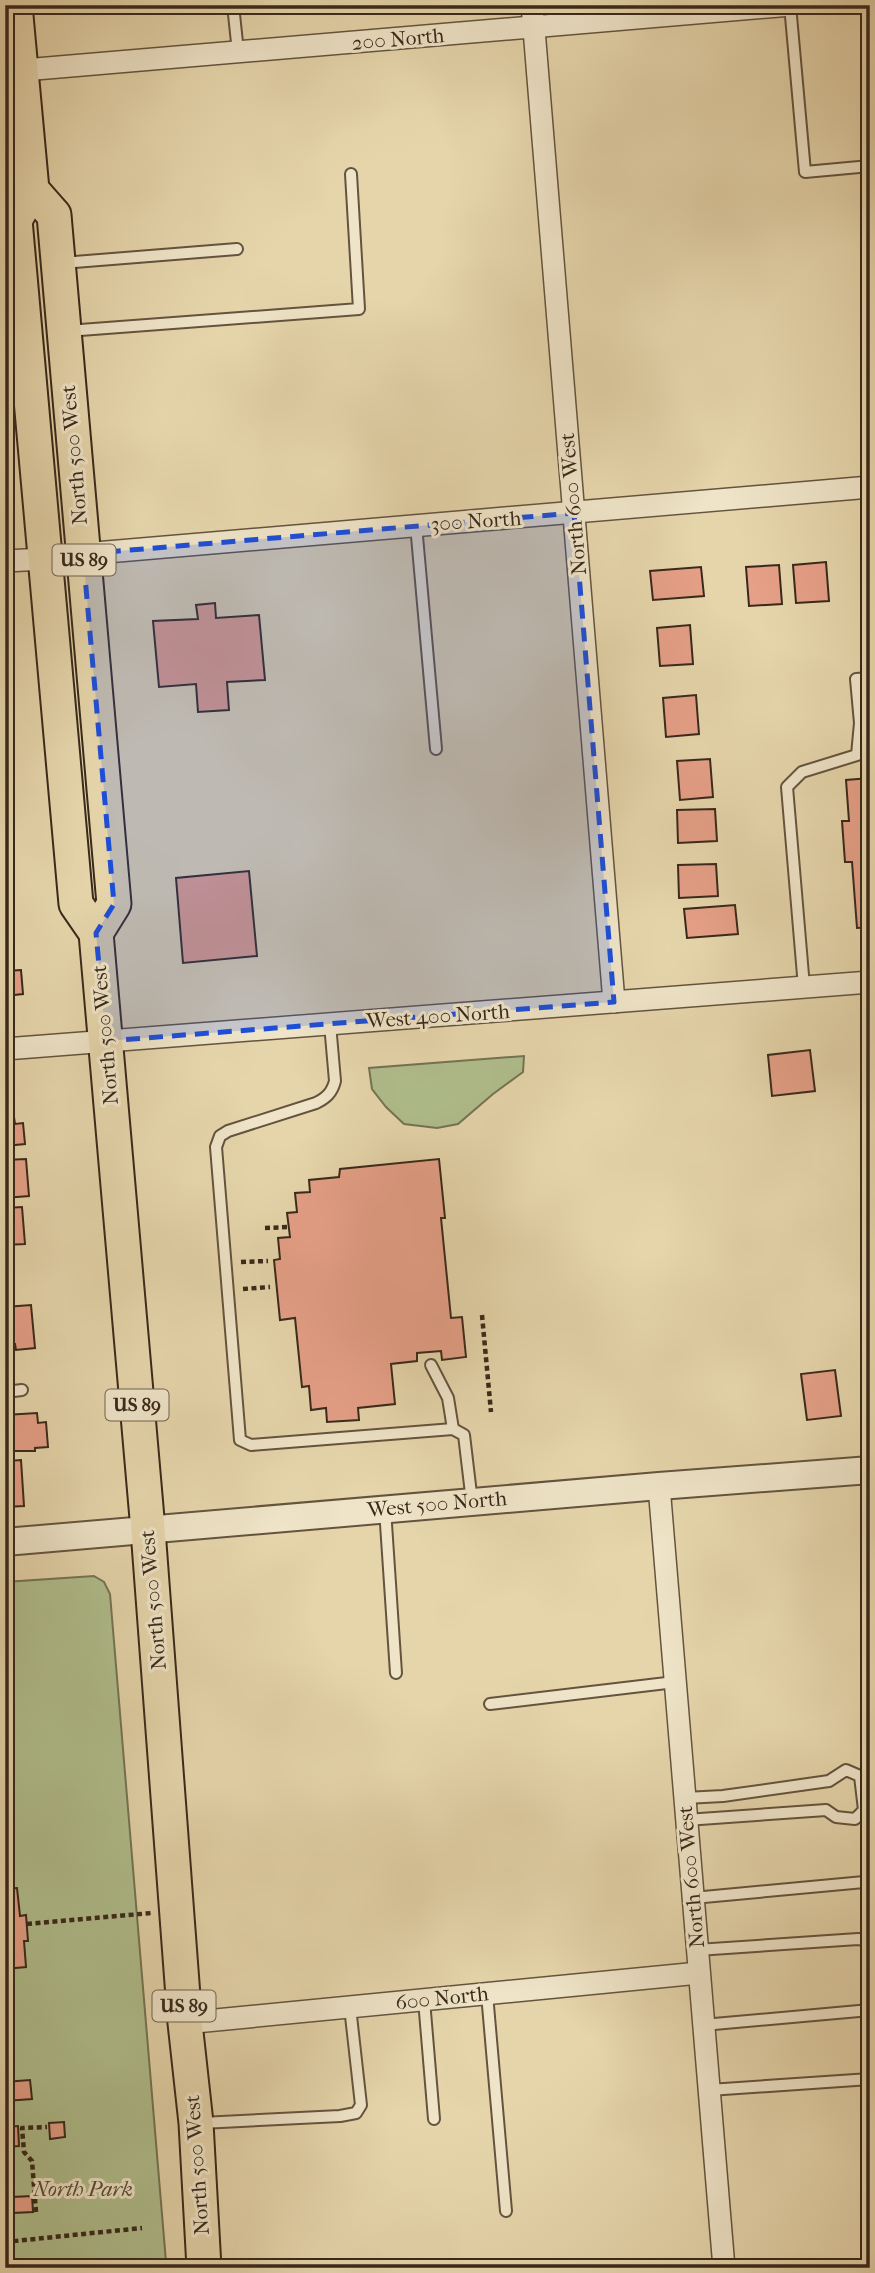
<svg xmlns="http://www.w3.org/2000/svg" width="875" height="2273" font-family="'IM FELL French Canon',serif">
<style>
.green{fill:#b0be8d;stroke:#747454;stroke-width:2}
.building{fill:#e6a088;stroke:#38291a;stroke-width:2}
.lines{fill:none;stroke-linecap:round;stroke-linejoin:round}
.service-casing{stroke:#64543e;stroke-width:14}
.minor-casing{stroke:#64543e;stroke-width:24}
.tertiary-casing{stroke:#64543e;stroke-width:30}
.primary-casing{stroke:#38291a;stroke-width:37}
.path{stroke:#38291a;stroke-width:4.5;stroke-dasharray:5 3.5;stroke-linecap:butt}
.service{stroke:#efe4c8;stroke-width:10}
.minor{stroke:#efe4c8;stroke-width:21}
.tertiary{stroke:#efe4c8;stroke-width:26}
.primary{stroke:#e6d5ab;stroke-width:33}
.marked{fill:#1d4ed8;fill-opacity:0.2;stroke:#1d4ed8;stroke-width:5;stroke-dasharray:14 9;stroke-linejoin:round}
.labels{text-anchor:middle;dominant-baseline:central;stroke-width:6;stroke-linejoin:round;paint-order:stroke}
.shield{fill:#efe4c8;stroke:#6f614e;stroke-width:2}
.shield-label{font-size:19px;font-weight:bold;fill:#38291a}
.street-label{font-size:21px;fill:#38291a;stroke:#efe4c8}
.park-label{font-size:21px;font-style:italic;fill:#564e37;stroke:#efe4c8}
</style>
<rect width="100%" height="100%" fill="#e6d5ab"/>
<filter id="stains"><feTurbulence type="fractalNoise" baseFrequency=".00286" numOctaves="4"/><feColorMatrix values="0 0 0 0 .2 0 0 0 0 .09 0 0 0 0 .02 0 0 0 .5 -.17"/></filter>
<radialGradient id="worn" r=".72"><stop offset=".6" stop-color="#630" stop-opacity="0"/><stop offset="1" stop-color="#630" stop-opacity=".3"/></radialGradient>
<g class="green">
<path d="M524 1056 523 1072 493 1094 458 1124 437 1128 404 1124 386 1107 372 1089 369 1068Z"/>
<path d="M94 1576 104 1582 110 1594 166 2262 108 2268H5V1582Z"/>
</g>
<g class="building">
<path d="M864 559H870V588H867Z"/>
<path d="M826 562 829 601 796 603 793 565Z"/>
<path d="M779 565 782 604 749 606 746 567Z"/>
<path d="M701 567 704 596 653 600 650 571Z"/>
<path d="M215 603 216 618 259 615 265 680 227 682 229 710 198 712 196 684 159 687 153 621 198 619 196 605Z"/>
<path d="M690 625 693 664 660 666 657 628Z"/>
<path d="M696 695 699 734 666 737 663 698Z"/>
<path d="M710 759 713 797 680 800 677 761Z"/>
<path d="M870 778V927L857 928 852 862H845L842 821H849L846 780Z"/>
<path d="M715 809 717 841 678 843 677 810Z"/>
<path d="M716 864 718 896 679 898 678 865Z"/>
<path d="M249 871 257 956 183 963 176 878Z"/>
<path d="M735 905 738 934 687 938 684 909Z"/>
<path d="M5 943H10L12 971H5Z"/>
<path d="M21 970 23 994 5 996V971Z"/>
<path d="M810 1050 815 1091 772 1096 768 1055Z"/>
<path d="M5 1110H13L15 1124 23 1123 25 1144 5 1146Z"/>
<path d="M26 1159 29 1196 5 1198V1160Z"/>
<path d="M439 1159 445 1218H441L451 1318 462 1317 466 1357 442 1360 441 1351 417 1353V1361L391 1364 395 1404 358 1408 359 1420 327 1422 326 1408 311 1410 309 1386 302 1387 295 1318 280 1320 274 1260 280 1259 278 1238 290 1237 287 1213 297 1212 295 1193 310 1192 309 1180 339 1177 340 1169Z"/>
<path d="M22 1207 25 1244 5 1245V1208Z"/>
<path d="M31 1305 35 1348 16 1350 15 1344H5V1307Z"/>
<path d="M835 1370 841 1416 807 1420 801 1374Z"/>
<path d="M37 1413 38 1423 46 1422 48 1447 35 1448V1451H5V1415Z"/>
<path d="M8 1457V1461L21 1460 24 1506 5 1507V1458Z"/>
<path d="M17 1888 20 1916 26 1915 28 1941H24L26 1967 5 1969V1889Z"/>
<path d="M30 2080 32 2099 5 2101V2082Z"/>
<path d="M64 2122 65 2137 50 2139 49 2123Z"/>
<path d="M18 2126 19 2146 5 2147V2127Z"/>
<path d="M32 2196 33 2212 13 2213 12 2197Z"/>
</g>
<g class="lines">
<defs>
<g id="service">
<path d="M233 5 238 52"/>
<path d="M790 5 805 172 870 166"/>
<path d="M62 263 237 249"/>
<path d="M67 331 359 309 351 174"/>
<path d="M5 367 26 365"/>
<path d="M416 525 436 749"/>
<path d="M870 678 856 679 860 723 870 722"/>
<path d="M804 987 787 787 802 772 857 755 860 723"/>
<path d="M330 1024 335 1081C332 1093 326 1098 316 1103L228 1131 220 1136 216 1147 240 1440 251 1445 453 1429 464 1435 472 1502"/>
<path d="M431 1365 448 1398 453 1429"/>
<path d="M5 1392 22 1390"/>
<path d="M385 1509 396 1673"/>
<path d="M490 1704 675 1682"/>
<path d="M685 1798 723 1796 829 1781 846 1770 860 1776 864 1810 855 1819 836 1817 826 1810 686 1820"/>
<path d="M693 1898 864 1882 870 1886"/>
<path d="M697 1950 858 1939 870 1941"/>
<path d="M487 1994 506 2211"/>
<path d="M424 2000 434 2119"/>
<path d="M703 2025 870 2010"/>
<path d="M709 2090 870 2079"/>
<path d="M201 2123 340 2116 356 2113 361 2105 350 2007"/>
</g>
<g id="minor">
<path d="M532 5 614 1002"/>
<path d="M12 71 791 5"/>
<path d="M83 554 870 487"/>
<path d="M5 561 45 559"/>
<path d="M5 1049 870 982"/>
<path d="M659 1486 724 2268"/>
<path d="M185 2023 699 1973"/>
</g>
<path id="tertiary" d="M5 1542 659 1486 870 1470"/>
<g id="primary">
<path d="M15 5 32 190 15 220 76 904 96 933 148 1530 185 2023 196 2123 204 2268"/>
<path d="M32 190 54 215 114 904 96 933"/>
</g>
</defs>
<use href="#service" class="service-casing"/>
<use href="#minor" class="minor-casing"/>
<use href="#tertiary" class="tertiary-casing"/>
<use href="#primary" class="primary-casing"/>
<g class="path">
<path d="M265 1228 289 1227"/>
<path d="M241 1262 268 1261"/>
<path d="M243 1289 270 1287"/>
<path d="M482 1315 491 1412"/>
<path d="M27 1924 152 1913"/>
<path d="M36 2212 32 2161 24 2152 22 2128 47 2127"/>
<path d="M5 2242 142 2228"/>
</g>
<use href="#service" class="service"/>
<use href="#minor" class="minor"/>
<use href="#tertiary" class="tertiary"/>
<use href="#primary" class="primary"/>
</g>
<path class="marked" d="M574 513 614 1002 106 1041 96 933 114 904 83 554Z"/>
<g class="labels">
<g class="shield">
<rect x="52.5" y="544.5" width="63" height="31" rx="5"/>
<rect x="105.5" y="1389.5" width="63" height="31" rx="5"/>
<rect x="152.5" y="1990.5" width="63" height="31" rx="5"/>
</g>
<g class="shield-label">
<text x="84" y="560">US 89</text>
<text x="137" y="1405">US 89</text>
<text x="184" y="2006">US 89</text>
</g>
<g class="street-label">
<text transform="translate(398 39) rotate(-5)">200 North</text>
<text transform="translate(74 455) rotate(-95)">North 500 West</text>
<text transform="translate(573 504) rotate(-95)">North 600 West</text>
<text transform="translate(476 521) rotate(-4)">300 North</text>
<text transform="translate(438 1016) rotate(-4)">West 400 North</text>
<text transform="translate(105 1035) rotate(-95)">North 500 West</text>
<text transform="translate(437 1504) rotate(-5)">West 500 North</text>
<text transform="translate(153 1600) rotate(-95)">North 500 West</text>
<text transform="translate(691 1877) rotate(-95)">North 600 West</text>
<text transform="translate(442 1998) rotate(-6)">600 North</text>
<text transform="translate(197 2165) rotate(-94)">North 500 West</text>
</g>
<g class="park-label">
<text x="83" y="2189">North Park</text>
</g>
</g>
<rect width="875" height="2273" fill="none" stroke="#e6d5ab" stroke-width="28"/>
<rect x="7" y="7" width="861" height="2259" fill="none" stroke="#38291a" stroke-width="3.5"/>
<rect x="14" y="14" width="847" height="2245" fill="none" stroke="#38291a" stroke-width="2"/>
<rect width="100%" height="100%" filter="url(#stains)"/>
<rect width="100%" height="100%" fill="url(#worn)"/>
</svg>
